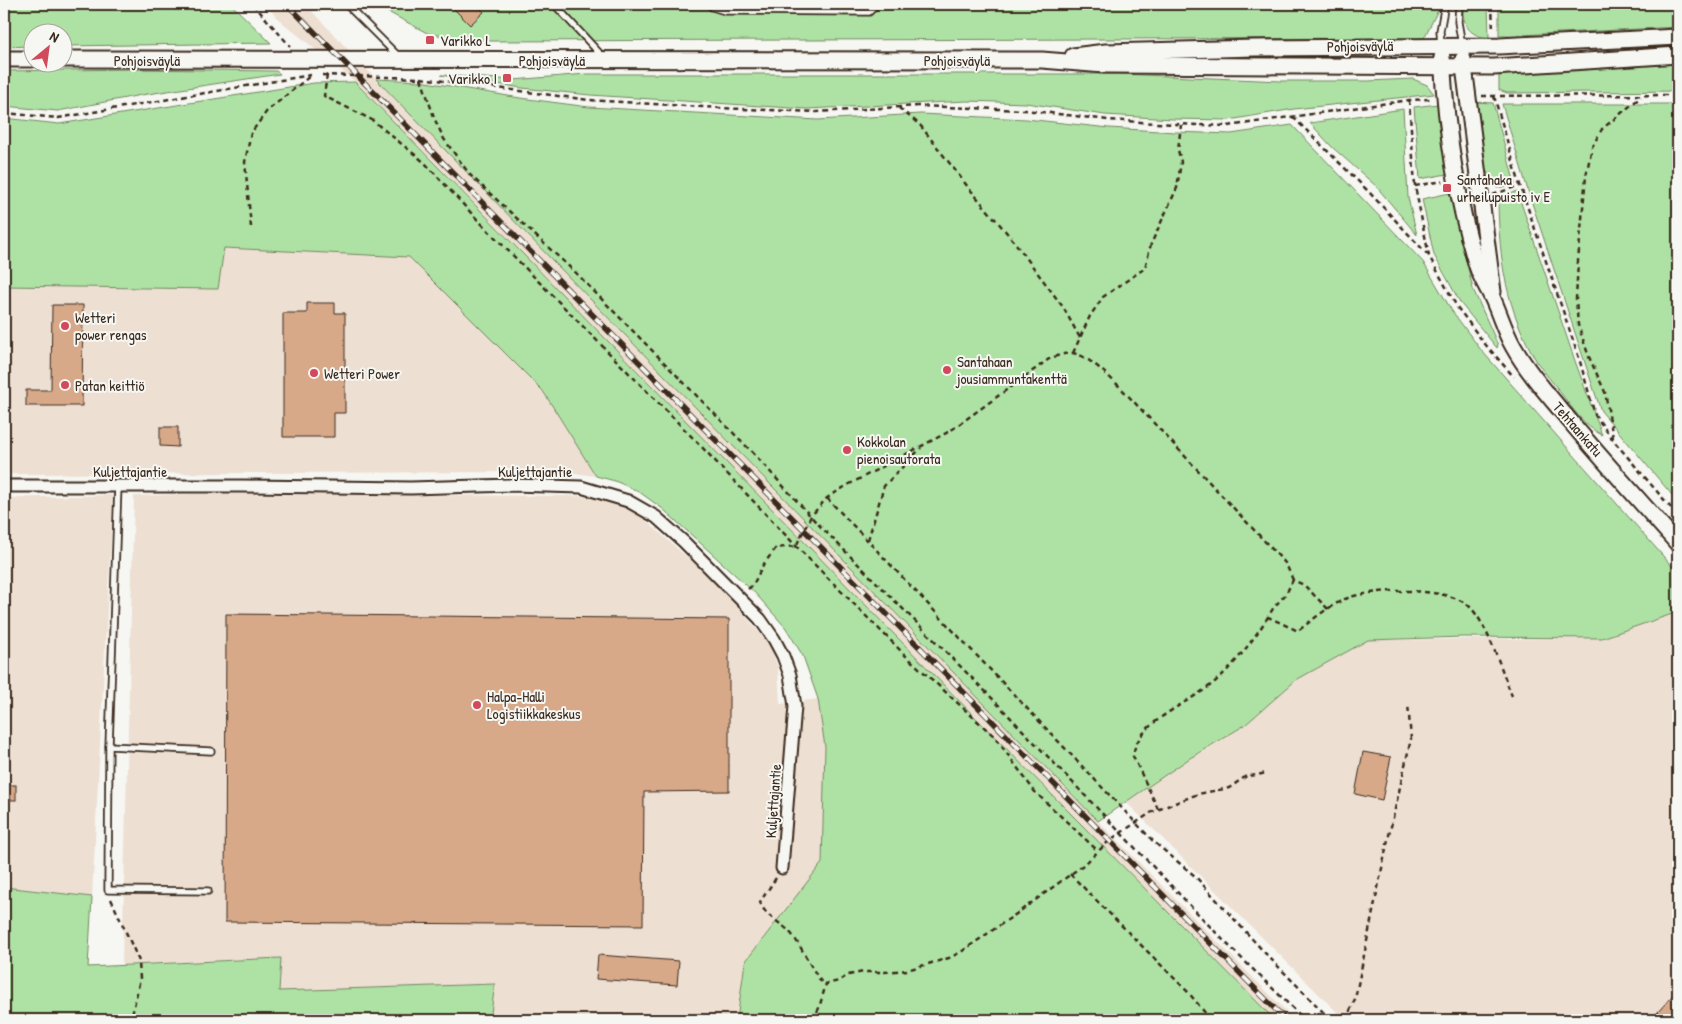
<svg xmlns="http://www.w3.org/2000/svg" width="1682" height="1024" font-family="'Patrick Hand',sans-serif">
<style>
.built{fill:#eddfd2}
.green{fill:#aee2a4;stroke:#748661}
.building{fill:#d7a989;stroke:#3b2a1e}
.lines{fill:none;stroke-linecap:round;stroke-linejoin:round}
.lane-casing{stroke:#3b2a1e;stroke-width:9}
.street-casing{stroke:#3b2a1e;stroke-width:15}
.secondary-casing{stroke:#3b2a1e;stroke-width:19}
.path{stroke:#3b2a1e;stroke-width:2.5;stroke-dasharray:5 4;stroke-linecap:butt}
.lane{stroke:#f6f6f2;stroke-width:5.5}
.street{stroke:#f6f6f2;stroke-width:11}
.secondary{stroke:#f6f6f2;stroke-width:15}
.rail-casing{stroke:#3b2a1e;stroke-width:5.5}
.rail{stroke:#f6f6f2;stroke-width:4;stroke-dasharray:11;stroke-linecap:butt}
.poi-dot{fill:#d1495b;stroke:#f6f6f2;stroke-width:2}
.labels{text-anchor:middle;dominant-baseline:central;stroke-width:4;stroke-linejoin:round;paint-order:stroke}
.poi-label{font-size:15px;fill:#3b2a1e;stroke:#f6f6f2;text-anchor:start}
.street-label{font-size:15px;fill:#3b2a1e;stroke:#f6f6f2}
</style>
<rect width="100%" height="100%" fill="#f6f6f2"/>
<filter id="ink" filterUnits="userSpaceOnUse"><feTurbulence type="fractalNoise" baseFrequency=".02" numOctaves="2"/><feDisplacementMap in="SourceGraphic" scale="10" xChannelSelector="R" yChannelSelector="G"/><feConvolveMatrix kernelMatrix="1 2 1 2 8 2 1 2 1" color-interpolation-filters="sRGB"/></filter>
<g filter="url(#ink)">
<g class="built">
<path d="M264 4H305L376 79 1098 821 1295 1020H1275L976 718 357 83 283 23Z"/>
<path d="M223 248 409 257 543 391 596 476 574 473 541 472 4 474V286L218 289Z"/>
<path d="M194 494 580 496 604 500 625 506 643 518 705 573 742 612 769 644 778 667 780 704 818 699 825 747 822 863 745 962 737 1020H490L495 984 279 991 281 958 122 965 134 496Z"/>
<path d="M113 495 92 897 4 887V498Z"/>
<path d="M1678 612V1020H1345L1126 802 1190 758 1245 725 1296 680 1368 640 1602 638Z"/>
</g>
<g class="green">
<path d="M4 4H231L271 43 63 46 62 32H32V46L4 47Z"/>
<path d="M373 4H1441L1424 38 490 41 429 34Z"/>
<path d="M1463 4H1488L1489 38C1468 36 1462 24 1463 4Z"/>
<path d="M1499 4H1678V27L1520 35H1499Z"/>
<path d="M1678 63V91L1507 93 1499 90V75Z"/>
<path d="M134 69 276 71 280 74 141 95 58 111 4 106V71Z"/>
<path d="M587 74H1120L1281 81H1368L1413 79 1427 85 1434 94 1294 109 1229 120 1173 119 1105 115 1026 103 967 101 807 109 590 95 522 88 441 75 513 80Z"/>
<path d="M376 79 420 81 520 98 589 107 818 120 920 114 1026 119 1109 128 1175 132 1231 134 1292 125 1423 262 1452 311 1481 350 1678 573V612L1602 638 1463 637 1368 640 1296 680 1245 725 1190 758 1098 821Z"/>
<path d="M355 82 976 718 1275 1020H737L745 962 822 863 825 747 818 699 803 656 786 628 755 593 663 509 638 491 615 481 596 476 543 391 409 257 224 248 218 289 4 286V118L59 124 314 83Z"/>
<path d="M1474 102 1493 103 1515 184 1497 188C1477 164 1478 132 1474 102Z"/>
<path d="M1438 104 1447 174 1420 179 1414 107Z"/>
<path d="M1502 104H1678V502L1601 411 1529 194Z"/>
<path d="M1403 109 1408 197 1417 235 1376 186 1332 147 1310 123Z"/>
<path d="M1517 191 1575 361 1602 435C1584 426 1573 409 1560 392 1553 382 1544 373 1537 362 1506 309 1499 260 1498 200Z"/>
<path d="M1450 193 1473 289 1498 345 1497 348 1461 304 1434 255 1422 199Z"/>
<path d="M4 887 92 897 88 967 281 958 279 991 495 984 490 1020H4Z"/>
</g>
<g class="building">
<path d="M449 4H476L484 12 470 25Z"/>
<path d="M307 303H335V313H345V413H334V437H283V313H307Z"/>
<path d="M52 305H83L82 406H26V390H51Z"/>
<path d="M160 427H178V447L160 446Z"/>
<path d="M226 614 729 619V791L644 792 643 925 225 922Z"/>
<path d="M1363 752 1391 757 1382 800 1355 794Z"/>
<rect x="4" y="785" width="12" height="15"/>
<path d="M598 955 679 961 677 985 596 979Z"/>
<path d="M1678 989V1020H1651Z"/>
</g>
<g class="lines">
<defs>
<g id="lane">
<path d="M346 4 398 56"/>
<path d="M554 4 603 57"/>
<path d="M709 4 712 7 725 11 869 12 877 4"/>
<path d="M1459 4 1458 22 1462 45"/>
<path d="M1441 46 1440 31 1445 4"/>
<path d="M118 486 109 746 108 890 208 891"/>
<path d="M109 746 211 751"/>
</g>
<path id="street" d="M4 486H242L411 488 512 485 581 487 628 501 656 517 684 542 760 619 774 639 783 656 790 675 795 706 782 868"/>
<g id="secondary">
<path d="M1073 56 1106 52 1255 48 1499 46 1678 37"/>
<path d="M1442 57C1446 127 1456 199 1477 266 1481 279 1490 291 1495 304 1501 318 1505 332 1513 346 1528 373 1550 397 1570 421 1605 463 1642 503 1678 544"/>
<path d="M4 59H32"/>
<path d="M62 59 1042 60 1104 65 1494 67 1678 55"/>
<path d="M1463 59 1493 292"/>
</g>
</defs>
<use href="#lane" class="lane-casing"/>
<use href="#street" class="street-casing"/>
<use href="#secondary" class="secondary-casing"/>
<g class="path">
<path d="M253 4 290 46"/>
<path d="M1492 4 1493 31"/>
<path d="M322 75 421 78 589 100 719 108 816 112 918 106 1025 110 1108 120 1173 124 1228 126 1409 100 1432 99"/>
<path d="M327 75 324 96 372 120 424 162 472 214 698 443 796 546 906 656 995 737 1035 792 1098 851"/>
<path d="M421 78 435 120 444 139 470 175 577 274 754 454 816 522 988 694 1225 942 1305 1020"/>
<path d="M1482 96 1678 95"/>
<path d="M1494 96 1520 185 1579 358 1595 415 1613 440 1678 516"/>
<path d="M1409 100 1415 186 1429 256 1457 307 1485 344 1514 377"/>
<path d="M899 108 920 125 968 187 1013 240 1063 307 1080 338"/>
<path d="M4 113 58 118 311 75"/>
<path d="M1293 117 1367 190 1428 255"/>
<path d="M1415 186 1443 181"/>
<path d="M1493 195 1520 185"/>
<path d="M251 227 245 162 251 133 267 111 310 76"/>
<path d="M1073 353 1090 316 1103 297 1145 268 1151 244 1177 188 1181 162 1178 150 1181 125"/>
<path d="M1613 438 1605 392 1589 357 1578 325 1576 299 1578 261 1586 176 1592 147 1602 129 1641 97"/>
<path d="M827 498 1136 823 1154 842 1195 876 1264 952 1331 1020"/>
<path d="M868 540 884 486 921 448"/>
<path d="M748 589 753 585 763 565 776 548 796 546 811 516 827 498 846 486 950 431 1049 359C1056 356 1065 353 1072 353 1088 355 1109 377 1120 387L1286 564 1293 580"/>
<path d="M1328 609 1304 585 1293 580 1286 594 1274 607 1268 617 1298 631C1313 619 1328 607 1345 599 1372 588 1449 586 1470 607 1488 625 1502 672 1512 696"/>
<path d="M1158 809 1133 756C1137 720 1192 703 1217 680 1237 662 1253 640 1268 617"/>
<path d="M1070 874 1188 992 1211 1020"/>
<path d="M776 878 760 902C766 919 782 921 793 936 804 951 811 968 822 983L826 984"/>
<path d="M111 899 139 961 140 979 131 1020"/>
<path d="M813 1020 819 1008 826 984 839 981 848 975 863 972H885L907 970 949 958 961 952 1019 912 1086 863 1110 840 1152 812 1198 794 1229 788 1245 777 1267 773"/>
<path d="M1346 1020 1355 999 1387 844 1411 739 1408 704"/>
</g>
<use href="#lane" class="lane"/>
<use href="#street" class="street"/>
<use href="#secondary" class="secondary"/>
<defs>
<path id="rail" d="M287 4 1286 1020"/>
</defs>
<use href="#rail" class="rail-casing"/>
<use href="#rail" class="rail"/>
</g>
</g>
<g class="poi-dot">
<rect x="425" y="35" width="10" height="10" rx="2.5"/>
<rect x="502" y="73" width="10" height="10" rx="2.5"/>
<rect x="1442" y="183" width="10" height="10" rx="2.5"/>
<circle cx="65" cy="326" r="5"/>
<circle cx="947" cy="370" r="5"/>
<circle cx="314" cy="373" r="5"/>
<circle cx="65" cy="385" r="5"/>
<circle cx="847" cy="450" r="5"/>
<circle cx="477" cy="705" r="5"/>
</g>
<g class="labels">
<g class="poi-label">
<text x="440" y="40">Varikko L</text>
<text x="497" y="78" text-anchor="end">Varikko I</text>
<text x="1457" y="179">Santahaka<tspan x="1457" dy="17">urheilupuisto iv E</tspan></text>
<text x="75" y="317">Wetteri<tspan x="75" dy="17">power rengas</tspan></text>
<text x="957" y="361">Santahaan<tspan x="957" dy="17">jousiammuntakenttä</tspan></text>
<text x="324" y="373">Wetteri Power</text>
<text x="75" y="385">Patan keittiö</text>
<text x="857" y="441">Kokkolan<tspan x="857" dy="17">pienoisautorata</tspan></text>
<text x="487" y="696">Halpa-Halli<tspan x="487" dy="17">Logistiikkakeskus</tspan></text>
</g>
<g class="street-label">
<text transform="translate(1360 46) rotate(-1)">Pohjoisväylä</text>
<text x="147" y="60">Pohjoisväylä</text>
<text x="552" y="60">Pohjoisväylä</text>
<text x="957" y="60">Pohjoisväylä</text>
<text transform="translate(1578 429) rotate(49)">Tehtaankatu</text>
<text x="130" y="471">Kuljettajantie</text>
<text x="535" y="471">Kuljettajantie</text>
<text transform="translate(773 801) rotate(-86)">Kuljettajantie</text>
</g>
</g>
<rect width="1682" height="1024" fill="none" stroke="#f6f6f2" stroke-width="20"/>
<rect x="10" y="10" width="1662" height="1004" fill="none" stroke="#3b2a1e" stroke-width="2" filter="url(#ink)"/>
<g transform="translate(48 48) rotate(29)"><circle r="24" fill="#f6f6f2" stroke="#aba49d"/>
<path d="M0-4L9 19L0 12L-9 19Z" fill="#d1495b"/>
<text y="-8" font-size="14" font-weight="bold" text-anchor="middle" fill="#3b2a1e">N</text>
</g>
</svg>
